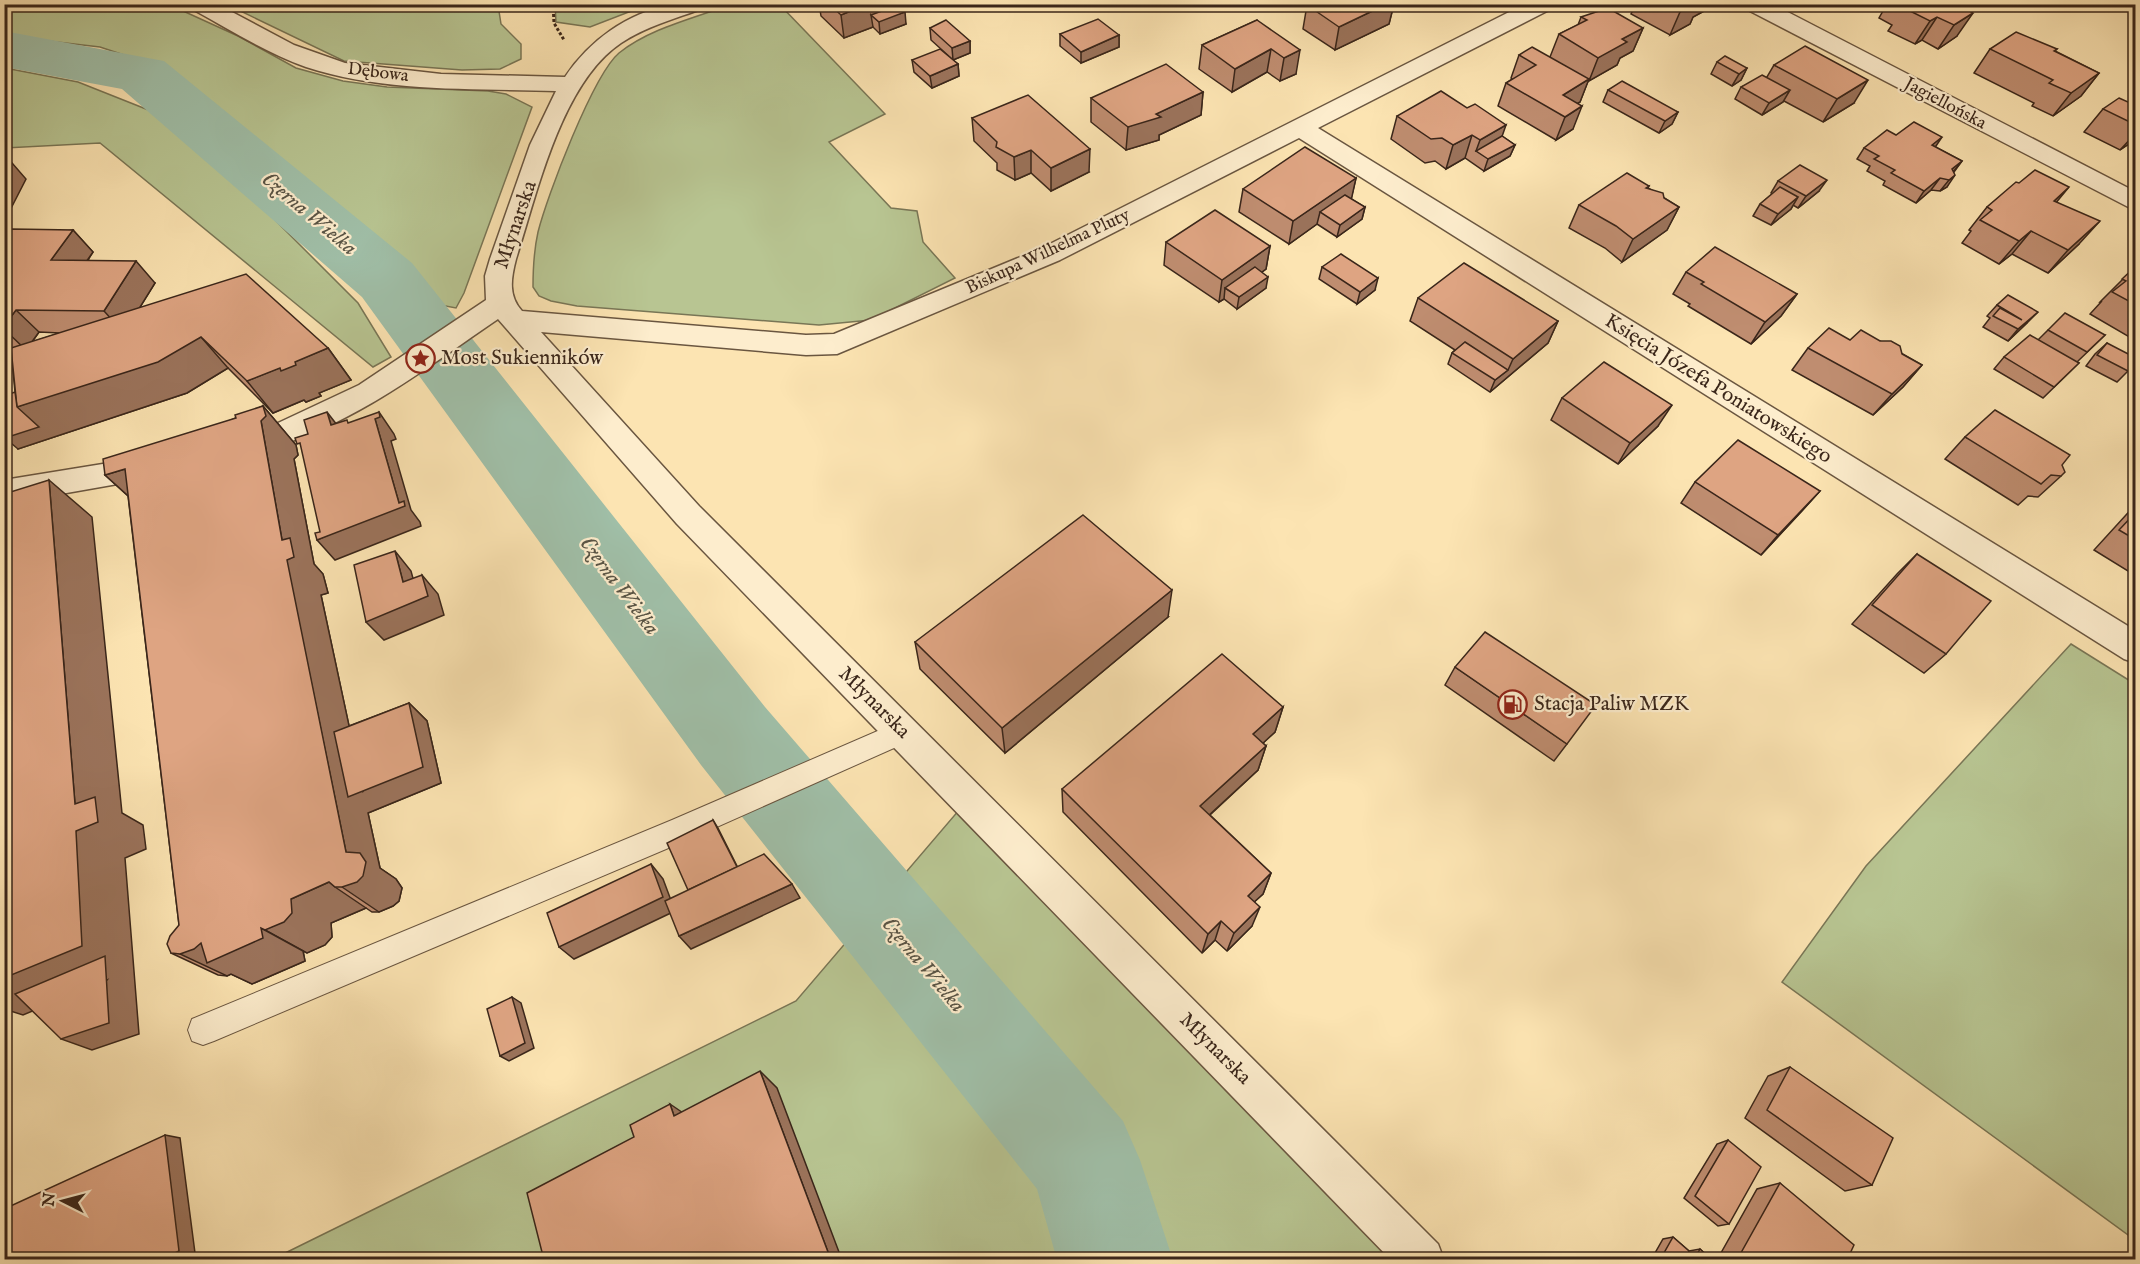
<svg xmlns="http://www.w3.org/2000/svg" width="2140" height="1264" font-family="'IM FELL English',serif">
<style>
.green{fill:#b8c592;stroke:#797656;stroke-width:1.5}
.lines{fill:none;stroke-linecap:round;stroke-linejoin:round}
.river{fill:#a0bfa8;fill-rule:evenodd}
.service-casing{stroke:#6a5640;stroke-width:2}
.minor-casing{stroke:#6a5640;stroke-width:3}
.path{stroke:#3a261a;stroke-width:3;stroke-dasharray:3 2;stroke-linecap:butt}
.service{fill:#fdedcd;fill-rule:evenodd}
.minor{fill:#fdedcd;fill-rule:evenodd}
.wall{fill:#bf8d70;stroke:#3a261a;stroke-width:1.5;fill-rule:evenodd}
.shaded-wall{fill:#9b735b;stroke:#3a261a;stroke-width:1.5}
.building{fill:#dea482;stroke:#3a261a;stroke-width:1.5}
.labels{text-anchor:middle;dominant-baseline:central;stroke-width:4.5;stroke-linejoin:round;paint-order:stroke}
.far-street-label{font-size:18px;fill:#3a261a;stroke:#fdedcd}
.street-label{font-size:21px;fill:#3a261a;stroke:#fdedcd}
.poi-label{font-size:21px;fill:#3a261a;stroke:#fdedcd;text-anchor:start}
.water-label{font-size:22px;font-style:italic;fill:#595445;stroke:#fdedcd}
</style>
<rect width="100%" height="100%" fill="#fce4b2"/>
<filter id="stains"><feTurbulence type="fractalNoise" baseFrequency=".00333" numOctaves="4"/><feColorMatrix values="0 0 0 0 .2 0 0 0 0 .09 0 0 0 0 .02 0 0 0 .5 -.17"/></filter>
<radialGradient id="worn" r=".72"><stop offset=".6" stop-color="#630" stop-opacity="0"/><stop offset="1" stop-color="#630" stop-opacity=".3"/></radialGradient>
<g class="green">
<path d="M555 4H647V5L590 27 556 22Z"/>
<path d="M732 4 780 5 885 114 829 142 891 208 917 211 923 242 955 278 871 320 819 325 577 306 551 301 539 296 533 287C533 269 534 250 538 232 547 196 593 75 619 53 650 28 695 18 732 4Z"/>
<path d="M4 5H170L238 36 296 68 343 81 387 87 488 91 506 94 532 107 464 293 456 308 435 304 373 242 263 146 145 62 100 47 5 36Z"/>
<path d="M228 5H498L501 24 521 44V59L500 69 462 70 344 61Z"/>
<path d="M5 68 78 82 161 115 230 175 358 303 391 357 373 367 100 143 5 148Z"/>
<path d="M2071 644 2135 684V1240L1782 982 1866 866Z"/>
<path d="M971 796 1431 1260H271L796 1001Z"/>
</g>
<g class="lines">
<path class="river" d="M4 31 164 61 412 263 765 707 1123 1121 1140 1160 1173 1260H1057L1037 1189 701 765 362 297 122 89 4 67Z"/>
<defs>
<path id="service" d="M903 720 912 724 916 732 912 740 692 838 214 1041 203 1045 192 1041 188 1030 192 1019 672 820Z"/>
<g id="minor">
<path d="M189 4H217L294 45 345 63 441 74 565 77C589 41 627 13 671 5 681 3 693 4 704 4L701 9C674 19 645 27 621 43 561 83 537 194 516 259 511 278 508 296 522 311L806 335 834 334 1042 248 1525 4H1554L1551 9 1318 128 2136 631V663L2124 659 1299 138 1060 260 837 354 806 355 541 332 699 506 1438 1244 1444 1260H1391L677 524 498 319C426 368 356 423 271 448 257 452 246 457 231 453L227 445 231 437 278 423 359 385 486 300 485 276 490 259 530 145 556 91C473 88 386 93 306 67 266 53 229 29 192 9Z"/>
<path d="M1743 4H1772L2136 192V211L1746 9Z"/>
<path d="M152 456 163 460 167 468 163 476 4 504V480Z"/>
</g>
</defs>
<use href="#service" class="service-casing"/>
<use href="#minor" class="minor-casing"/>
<path class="path" d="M553 4 554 23 564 40"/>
<use href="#service" class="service"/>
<use href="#minor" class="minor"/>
</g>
<g class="wall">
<path d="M819 4H898L906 24 880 34 873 27 844 38 821 16Z"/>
<path d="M951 4H972L958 11Z"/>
<path d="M1308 4H1394L1389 24 1335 50 1303 29 1307 5Z"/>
<path d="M1636 4H1708L1706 10 1693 17 1690 24 1670 35 1631 14Z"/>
<path d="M1887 4H1962L1960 7 1957 36 1938 49 1922 40 1915 44 1888 31 1892 25 1879 18Z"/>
<path d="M2122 4H2136V11Z"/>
<path d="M1581 17 1643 28 1633 51 1620 58 1617 65 1588 81 1580 102 1578 103 1573 129 1556 140 1498 106 1506 83 1512 79 1511 78 1519 55 1550 57 1559 34 1578 25Z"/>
<path d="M1257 20 1296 74 1280 81 1267 72 1232 92 1199 69 1202 45Z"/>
<path d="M930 28 970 41V53L953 60 958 64 959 76 932 88 914 72 912 60 952 59 931 40Z"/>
<path d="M1060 34 1119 35V47L1081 63 1060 46Z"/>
<path d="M1990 49H2057L2055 51 2099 73 2081 96 2053 116 2032 106 2034 103 1974 73Z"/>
<path d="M1717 62 1747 68 1741 80 1732 86 1711 74Z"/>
<path d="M1774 65 1854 103 1823 122 1784 101 1783 102 1762 115 1735 99 1741 87 1767 77Z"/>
<path d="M1608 90 1678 112 1672 124 1659 133 1603 102Z"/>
<path d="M1203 92 1201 115 1159 135V140L1126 150 1091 122V98Z"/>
<path d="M2136 99V139L2120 150 2084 132 2103 109 2130 103Z"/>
<path d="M1397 116 1502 136 1515 145 1510 156 1484 171 1465 158 1446 169 1435 161 1425 163 1391 139Z"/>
<path d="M972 118 1089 172 1051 191 1031 173 1015 180 997 170V163L974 141Z"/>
<path d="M1896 135 1935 147 1962 161 1954 172 1947 187 1940 191 1931 190 1916 203 1883 185 1885 181 1867 171 1870 166 1857 159 1864 148Z"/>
<path d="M1356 178 1351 199 1365 207 1362 219 1337 237 1317 224 1289 244 1239 212 1243 189Z"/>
<path d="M1778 181 1819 191 1798 208 1793 205 1791 209 1771 225 1753 216 1760 204 1772 194 1771 193Z"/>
<path d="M1649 186 1648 188 1679 207 1667 230 1622 262 1605 248 1569 228 1579 205Z"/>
<path d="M2057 202 2079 244 2048 273 2012 254 1999 264 1962 243 1971 231 1969 230 1987 207Z"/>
<path d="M73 230 93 252 88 260 155 283 140 307 328 348 351 380 319 393 321 396 306 402 304 400 273 413 228 368 187 393 18 449 15 392 11 350 4 349V240ZM39 332 60 333 32 342Z"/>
<path d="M1166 242 1270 246 1266 269 1262 272 1266 288 1237 309 1224 299 1219 302 1164 265Z"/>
<path d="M2136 266V335L2131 338 2090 314 2101 302H2100Z"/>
<path d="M1322 267 1375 290 1357 304 1319 279Z"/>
<path d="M1686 272 1797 294 1781 316 1751 344 1688 306 1690 304 1673 294Z"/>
<path d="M1418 298 1558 321 1548 343 1490 392 1448 364 1452 353 1455 350 1410 321Z"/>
<path d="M1997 305 2027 323 2008 341 1983 327 1990 318 1987 316Z"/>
<path d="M2048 330 2105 335 2077 362 2079 363 2043 398 1994 369 2004 357 2038 340Z"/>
<path d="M1850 340 1880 341 1922 365 1903 387 1873 415 1792 370 1808 348Z"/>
<path d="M2107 343 2128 371 2117 382 2086 366 2095 354Z"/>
<path d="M1562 398 1658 426 1618 464 1551 420Z"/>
<path d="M263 406 296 445 298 455 294 459 314 564 323 574 328 593 321 595 349 726 409 703 427 721 441 783 368 813 380 868 396 879 402 888 399 901 393 906 379 912H372L366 908 331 923 332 937 325 945 307 953 303 951 305 961 252 984 231 974 227 976 218 975 171 953 179 925 128 496 105 475Z"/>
<path d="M1965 437 2061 476 2038 497 2028 496 2018 505 1945 459Z"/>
<path d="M1695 482 1820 491 1761 555 1681 503Z"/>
<path d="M2136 504V576L2094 550Z"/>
<path d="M1917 554 1946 654 1924 673 1852 624 1897 574Z"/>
<path d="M1168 617 1005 753 920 669 915 642Z"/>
<path d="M1455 667 1567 744 1554 761 1445 685Z"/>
<path d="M1283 707 1275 732 1263 743 1266 746 1258 770 1210 815 1271 873 1263 894 1254 902 1252 926 1227 951 1215 940 1202 953 1063 812 1062 789Z"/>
<path d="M1790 1067 1872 1185 1845 1191 1745 1118 1768 1076Z"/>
<path d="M1728 1140 1729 1224 1718 1226 1684 1198 1717 1144Z"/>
<path d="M1780 1183 1847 1260H1717L1757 1189Z"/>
<path d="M1673 1237 1689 1251 1700 1249 1712 1260H1651L1663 1239Z"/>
</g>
<g class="shaded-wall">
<path d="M868 4H898L899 14 905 12 906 24 880 34 879 22 871 15 873 27 844 38 841 15Z"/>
<path d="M958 4H972L958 11Z"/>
<path d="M1387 4H1394L1389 24 1335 50 1339 27Z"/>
<path d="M1693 4H1708L1706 10 1693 17 1690 24 1670 35 1680 12Z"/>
<path d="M1973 13 1957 36 1938 49 1954 25Z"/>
<path d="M1937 17 1922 40 1915 44 1930 21Z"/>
<path d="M1643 28 1633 51 1620 58 1617 65 1589 81 1598 58 1622 39Z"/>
<path d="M1119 35V47L1081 63V52Z"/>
<path d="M970 41V53L953 60 952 48Z"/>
<path d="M1271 49 1267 72 1232 92 1235 69Z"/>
<path d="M1300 50 1296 74 1280 81 1284 58Z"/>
<path d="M958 64 959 76 932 88 930 76Z"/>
<path d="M1747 68 1741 80 1732 86 1739 74Z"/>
<path d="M2099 73 2081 96 2053 116 2071 93Z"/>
<path d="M1589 79 1580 102 1561 114 1563 95Z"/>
<path d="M1868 80 1854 103 1823 122 1837 99Z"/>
<path d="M1790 90 1783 102 1762 115 1769 103Z"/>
<path d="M1203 92 1201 115 1159 135V140L1126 150 1128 127Z"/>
<path d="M1582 106 1573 129 1556 140 1565 117Z"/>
<path d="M1678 112 1672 124 1659 133 1665 121Z"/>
<path d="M1506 125 1498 148 1476 151 1480 140Z"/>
<path d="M2136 133V139L2120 150Z"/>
<path d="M1472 135 1465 158 1446 169 1453 145Z"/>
<path d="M1942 137 1934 149 1932 145Z"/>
<path d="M1515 145 1510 156 1484 171 1488 159Z"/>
<path d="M1090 149 1089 172 1051 191V168Z"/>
<path d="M1031 150V173L1015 180 1014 157Z"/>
<path d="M6 156 26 179 4 222V159Z"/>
<path d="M1962 161 1953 172 1952 169Z"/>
<path d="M1955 175 1947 187 1940 191 1949 180Z"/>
<path d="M1356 178 1351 201 1320 212 1317 224 1289 244 1293 221Z"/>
<path d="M1940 178 1931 190 1916 203 1924 191Z"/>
<path d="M1827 180 1819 191 1798 208 1806 196Z"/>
<path d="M2069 187 2050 210 2054 201Z"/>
<path d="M1798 197 1791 209 1771 225 1778 214Z"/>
<path d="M1365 207 1362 219 1337 237 1340 225Z"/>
<path d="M1679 207 1667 230 1622 262 1633 239Z"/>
<path d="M2100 221 2079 244 2048 273 2068 250Z"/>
<path d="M73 230 93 252 72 282 51 260Z"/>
<path d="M2031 231 2012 254 1999 264 2019 241Z"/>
<path d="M1270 246 1266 269 1233 293 1225 288 1224 299 1219 302 1222 280Z"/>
<path d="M136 261 155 283 124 333 104 311Z"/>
<path d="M1268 277 1266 288 1237 309 1239 297Z"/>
<path d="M1378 278 1375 290 1357 304 1360 292Z"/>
<path d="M1797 294 1781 316 1751 344 1765 322Z"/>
<path d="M16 310 39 332 26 350 4 329V326Z"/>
<path d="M2038 312 2027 323 2008 341 2018 329Z"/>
<path d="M1558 321 1548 343 1490 392 1495 380 1508 370 1513 359Z"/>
<path d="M201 337 228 368 187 393 18 449 5 438 17 407Z"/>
<path d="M328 348 351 380 319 393 321 396 306 402 304 400 273 413 247 381Z"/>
<path d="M1922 365 1903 387 1873 415 1892 394Z"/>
<path d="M1672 405 1658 426 1618 464 1630 443Z"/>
<path d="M263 406 296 445 298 455 294 459 314 564 323 574 328 593 321 595 363 791 409 703 427 721 441 783 368 813 380 868 396 879 402 888 399 901 393 906 379 912 342 887 346 852 282 540 261 421Z"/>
<path d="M327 412 344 434 331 425Z"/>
<path d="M379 412 394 434 396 439 391 441 411 510 420 522 421 526 335 560 317 540 399 503 375 419Z"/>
<path d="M125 469 146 512 105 475Z"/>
<path d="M49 480 92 517 122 813 143 825 146 849 125 858 139 1034 92 1050 61 1039 107 980 23 1015 4 1009V782L76 831 75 804Z"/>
<path d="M1820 491 1802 511 1761 555 1778 535Z"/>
<path d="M395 551 411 571 419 600 422 575 438 594 444 615 384 640 366 622 403 582Z"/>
<path d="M1172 590 1168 617 1005 753 1002 728Z"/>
<path d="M1283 707 1275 732 1246 759 1253 734Z"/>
<path d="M1266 746 1258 770 1195 828 1200 806Z"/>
<path d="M713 820 718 828 743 878 696 901Z"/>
<path d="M651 864 663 879 675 911 574 959 559 947Z"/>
<path d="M1271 873 1263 894 1240 915 1248 896Z"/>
<path d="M329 882 335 887 366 908 331 923 332 937 325 945 307 953 265 930 291 899Z"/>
<path d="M792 884 800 898 691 949 679 936Z"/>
<path d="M1260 907 1252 926 1227 951 1234 933Z"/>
<path d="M1221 921 1215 940 1202 953 1208 934Z"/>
<path d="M261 928 303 951 305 961 252 984 231 974 227 976 180 954 201 943Z"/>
<path d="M512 997 521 1003 534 1048 509 1061 500 1056Z"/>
<path d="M760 1071 777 1088 842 1260H831Z"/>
<path d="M670 1104 692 1119 674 1116Z"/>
<path d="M165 1135 180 1138 195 1253 180 1260H161Z"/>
</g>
<g class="building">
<path d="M829 4H868L841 15Z"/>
<path d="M1308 4H1387L1339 27 1307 5Z"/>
<path d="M1666 4H1694L1680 12Z"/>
<path d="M1906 4H1957L1973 13 1954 25 1937 17 1930 21 1902 7Z"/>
<path d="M898 5 905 12 879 22 871 15Z"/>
<path d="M1608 8 1643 28 1622 39 1627 42 1598 58 1559 34 1587 20 1581 17Z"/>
<path d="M1098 19 1119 35 1081 52 1060 34Z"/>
<path d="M946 20 970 41 952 48 930 28Z"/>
<path d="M1257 20 1300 50 1284 58 1271 49 1235 69 1202 45Z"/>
<path d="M2016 32 2057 49 2054 51 2099 73 2071 93 2049 83 2053 80 1990 49Z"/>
<path d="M1805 46 1868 80 1837 99 1774 65Z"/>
<path d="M1532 47 1589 79 1563 95 1582 106 1565 117 1506 83 1536 65 1519 55Z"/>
<path d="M940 49 958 64 930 76 912 60Z"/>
<path d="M1725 56 1747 68 1739 74 1717 62Z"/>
<path d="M1166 64 1203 92 1156 114 1161 117 1128 127 1091 98Z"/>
<path d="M1762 75 1790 90 1769 103 1741 87Z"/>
<path d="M1622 81 1678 112 1665 121 1608 90Z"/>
<path d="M1441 91 1467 108 1475 104 1506 125 1480 140 1472 135 1453 145 1442 138 1431 139 1397 116Z"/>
<path d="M1028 95 1090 149 1051 168 1031 150 1014 157 996 147 997 142 972 118Z"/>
<path d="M2119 98 2130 103 2136 99V125L2103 109Z"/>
<path d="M1914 122 1942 137 1932 145 1962 161 1952 169 1955 175 1949 180 1940 178 1924 191 1891 173 1895 170 1874 159 1879 156 1864 148 1887 130 1896 135Z"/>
<path d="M1502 136 1515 145 1488 159 1476 151Z"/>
<path d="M1305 147 1356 178 1293 221 1243 189Z"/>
<path d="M1800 165 1827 180 1806 196 1778 181Z"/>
<path d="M2035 170 2069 187 2054 201 2100 221 2068 250 2031 231 2019 241 1980 220 1992 210 1987 207 2016 182 2019 183Z"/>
<path d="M1627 173 1649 186 1646 188 1663 193 1664 198 1679 207 1633 239 1616 226 1579 205Z"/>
<path d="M1780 187 1798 197 1778 214 1760 204Z"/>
<path d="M1345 195 1365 207 1340 225 1320 212Z"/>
<path d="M1215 210 1270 246 1222 280 1166 242Z"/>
<path d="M12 229 73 230 51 260 136 261 104 311 16 310 4 326V240Z"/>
<path d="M1715 247 1797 294 1765 322 1701 284 1704 282 1686 272Z"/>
<path d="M1341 254 1378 278 1360 292 1322 267Z"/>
<path d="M1464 263 1558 321 1513 359 1418 298Z"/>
<path d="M2136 266V305L2112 292 2126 281 2122 279Z"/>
<path d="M1255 267 1268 277 1239 297 1225 288Z"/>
<path d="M246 274 328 348 295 362 296 365 281 371 280 368 247 381 201 337 158 362 17 407 11 348Z"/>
<path d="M2008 295 2038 312 2018 329 1993 316 2000 308 2022 320 1997 305Z"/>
<path d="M2065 313 2105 335 2087 352 2048 330Z"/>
<path d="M1829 328 1850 340 1861 330 1880 341H1891L1900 346 1902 354 1922 365 1892 394 1808 348Z"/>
<path d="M2030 335 2079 363 2054 387 2004 357Z"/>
<path d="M1465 342 1508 370 1495 380 1452 353Z"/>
<path d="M2107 343 2136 358V362L2128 371 2097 355Z"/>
<path d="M1604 362 1672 405 1630 443 1562 398Z"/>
<path d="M15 392 17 407 39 427 5 438 4 396Z"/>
<path d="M263 406 266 416 261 421 282 540 290 538 294 557 287 560 346 852 360 853 366 862 363 876 357 882 342 887H335L329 882 291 899 292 913 284 922 265 930 261 928 263 938 207 963 201 943 194 949 180 954 171 953 167 944 170 936 179 925 125 469 105 475 103 459 236 418 235 415Z"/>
<path d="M1995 410 2070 455 2062 465 2065 472 2061 476 2051 475 2041 484 1965 437Z"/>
<path d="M327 412 331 425 347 420 348 423 379 412 380 417 375 419 399 503 404 501 405 506 317 540 315 533 320 532 300 443 297 444 295 438 308 434 304 420Z"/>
<path d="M1738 440 1820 491 1778 535 1695 482Z"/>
<path d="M49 480 75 804 95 797 98 822 76 831 82 946 4 978V494Z"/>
<path d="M2136 512V540L2119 530Z"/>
<path d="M1083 515 1172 590 1002 728 915 642Z"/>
<path d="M395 551 403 582 422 575 428 596 366 622 354 565Z"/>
<path d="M1917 554 1991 601 1946 654 1872 605Z"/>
<path d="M1485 632 1596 705 1567 744 1455 667Z"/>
<path d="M1222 654 1283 707 1253 734 1266 746 1200 806 1271 873 1248 896 1260 907 1234 933 1221 921 1208 934 1062 789Z"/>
<path d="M409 703 423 767 348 797 334 732Z"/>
<path d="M713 820 737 867 688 890 667 843Z"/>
<path d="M764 854 792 884 679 936 665 901Z"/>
<path d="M651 864 663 897 559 947 547 913Z"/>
<path d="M105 956 109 1023 61 1039 15 994Z"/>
<path d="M512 997 525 1043 500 1056 487 1009Z"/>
<path d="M1790 1067 1893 1138 1872 1185 1767 1110Z"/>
<path d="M760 1071 831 1260H544L527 1193 634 1137 630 1125 670 1104 674 1116Z"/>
<path d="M165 1135 179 1251 161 1260H4V1209Z"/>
<path d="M1728 1140 1761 1167 1729 1224 1695 1196Z"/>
<path d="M1780 1183 1854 1245 1847 1260H1737Z"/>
<path d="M1673 1237 1689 1251 1685 1260H1660Z"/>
<path d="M1700 1249 1712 1260H1694Z"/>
</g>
<defs>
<symbol id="sight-ring" viewBox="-11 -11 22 22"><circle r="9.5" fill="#fdedcd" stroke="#8f2418" stroke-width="1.5"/><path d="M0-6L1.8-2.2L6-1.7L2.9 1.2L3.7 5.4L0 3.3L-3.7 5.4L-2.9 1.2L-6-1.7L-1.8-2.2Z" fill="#8f2418"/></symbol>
<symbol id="fuel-ring" viewBox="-11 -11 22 22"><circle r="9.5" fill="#fdedcd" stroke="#8f2418" stroke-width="1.5"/><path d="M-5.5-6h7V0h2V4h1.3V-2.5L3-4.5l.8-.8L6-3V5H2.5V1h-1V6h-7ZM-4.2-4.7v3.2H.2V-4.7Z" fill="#8f2418"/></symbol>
</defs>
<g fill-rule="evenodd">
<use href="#sight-ring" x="404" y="342" width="33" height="33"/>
<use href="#fuel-ring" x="1496" y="688" width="33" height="33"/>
</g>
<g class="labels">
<g class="far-street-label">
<text transform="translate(378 73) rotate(7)">Dębowa</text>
<text transform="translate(1945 104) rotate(28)">Jagiellońska</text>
<text transform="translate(1048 252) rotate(-25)">Biskupa Wilhelma Pluty</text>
</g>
<g class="street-label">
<text transform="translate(516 225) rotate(-71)">Młynarska</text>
<text transform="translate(1718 389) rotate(32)">Księcia Józefa Poniatowskiego</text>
<text transform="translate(874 703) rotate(45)">Młynarska</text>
<text transform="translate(1215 1049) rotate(45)">Młynarska</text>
</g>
<g class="poi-label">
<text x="441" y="358">Most Sukienników</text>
<text x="1534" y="704">Stacja Paliw MZK</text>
</g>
<g class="water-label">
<text transform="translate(309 214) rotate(40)">Czerna Wielka</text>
<text transform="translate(619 586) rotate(53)">Czerna Wielka</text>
<text transform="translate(923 965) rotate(50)">Czerna Wielka</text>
</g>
</g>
<rect width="2140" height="1264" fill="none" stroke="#fce4b2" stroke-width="24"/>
<rect x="6" y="6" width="2128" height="1252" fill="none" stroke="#3a261a" stroke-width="3"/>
<rect x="12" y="12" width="2116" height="1240" fill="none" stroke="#3a261a" stroke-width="1.5"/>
<g transform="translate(63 1201) rotate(276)" stroke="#fdedcd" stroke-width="4.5" paint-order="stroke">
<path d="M0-4.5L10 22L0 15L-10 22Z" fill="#3a261a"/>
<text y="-9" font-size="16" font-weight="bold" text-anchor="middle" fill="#3a261a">N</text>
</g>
<rect width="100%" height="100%" filter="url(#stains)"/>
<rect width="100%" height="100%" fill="url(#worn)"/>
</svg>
